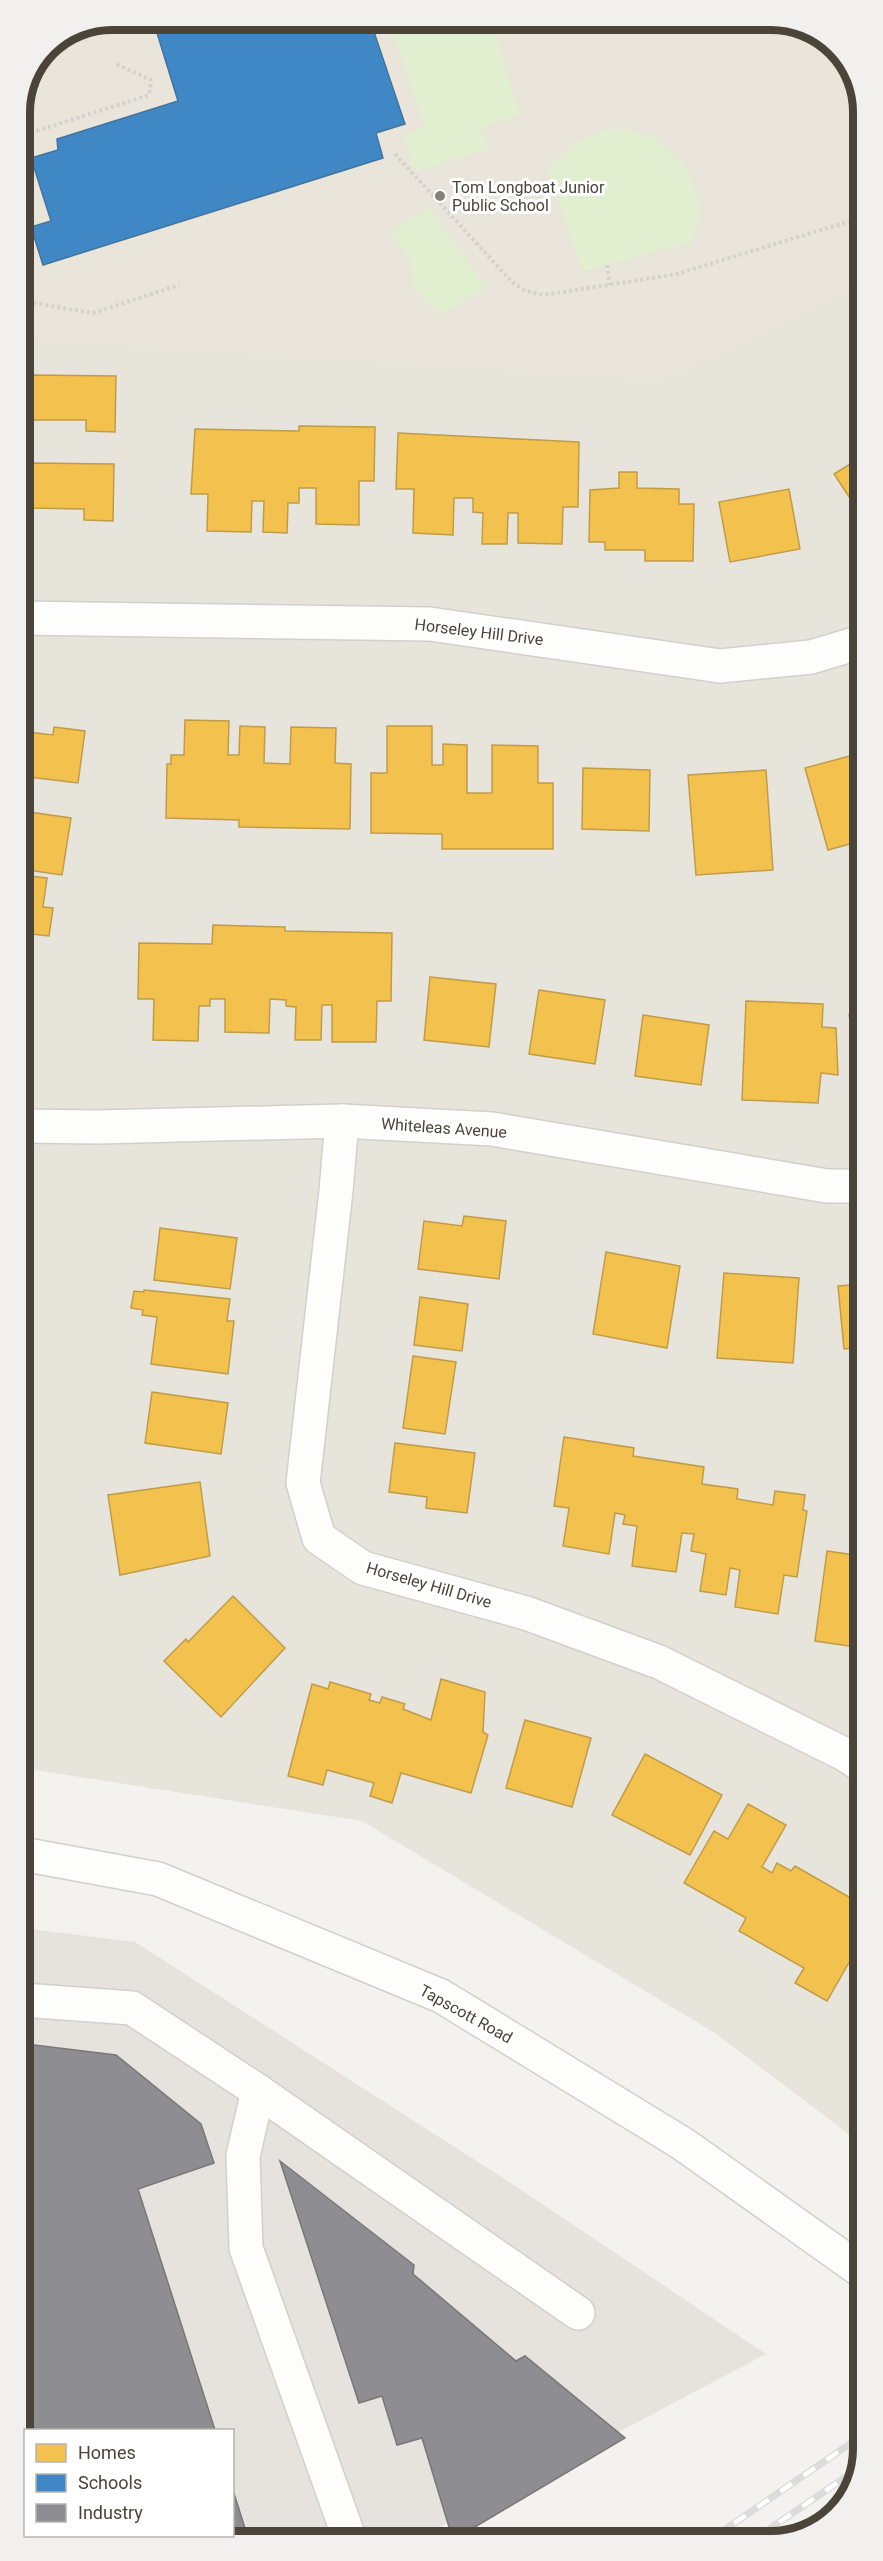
<svg xmlns="http://www.w3.org/2000/svg" width="883" height="2561" font-family="Roboto,sans-serif">
<style>
.residential{fill:#e7e4dc}
.industrial{fill:#e6e2de}
.education{fill:#eae5da}
.green{fill:#e1eecf}
.homes{fill:#f2c14e;stroke:#c09c48;stroke-width:1.5}
.schools{fill:#3f88c5;stroke:#43749b;stroke-width:1.5}
.industry{fill:#8d8d92;stroke:#797777;stroke-width:1.5}
.lines{fill:none;stroke-linecap:round;stroke-linejoin:round}
.minor-casing{stroke:#d2d0cb;stroke-width:36}
.path{stroke:#d3d2cc;stroke-width:4;stroke-dasharray:3 3;stroke-linecap:butt}
.minor{stroke:#fdfdfc;stroke-width:33}
.rail-casing{stroke:#dbdbda;stroke-width:7}
.rail{stroke:#fff;stroke-width:4.5;stroke-dasharray:14;stroke-linecap:butt}
.poi-dot{fill:#868178;stroke:#fff;stroke-width:2}
.labels{text-anchor:middle;dominant-baseline:central;stroke-width:6;stroke-linejoin:round;paint-order:stroke}
.poi-label{font-size:16px;fill:#4b4439;stroke:#fff;text-anchor:start}
.street-label{font-size:16px;fill:#4b4439;stroke:#fff}
.rim{fill:none;stroke:#4b4439;stroke-width:8}
</style>
<rect width="100%" height="100%" fill="#f4f2ee"/>
<path class="residential" d="M112 20H777L827 39 860 88 863 2145 715 2033 362 1821 22 1768 20 107 47 46Z"/>
<path class="industrial" d="M22 1928 135 1942 503 2178 766 2354 415 2540 106 2541 91 2536H232V2430H26L25 2477 23 2473Z"/>
<path class="education" d="M112 20H777L827 39 860 88 861 284 663 381 20 340V107L47 46Z"/>
<g class="green">
<path d="M389 20H491L521 115 481 128 488 149 414 172 402 135 424 127Z"/>
<path d="M606 130C619 129 635 129 647 135 686 151 713 202 692 242L582 271 547 172 578 141Z"/>
<path d="M428 207 487 287 439 315 412 285 409 257 391 232Z"/>
</g>
<g class="homes">
<path d="M31 375 116 376 115 432 86 431V420H30Z"/>
<path d="M299 426 375 427 374 481H359V525L316 524V488H299V503H288L287 533 263 532 264 501H252L251 532 207 531 208 494H191L195 429 299 431Z"/>
<path d="M398 433 579 442 578 507H563L562 544 518 543V513H508L507 544H482L483 513 473 512V498H454L453 535 413 533 414 489H396Z"/>
<path d="M861 457V515L834 474Z"/>
<path d="M30 463 114 464 113 521 84 520V509L29 508Z"/>
<path d="M619 472H637V488L679 489V504H694L693 561H645V550H605V542H589L590 490 619 488Z"/>
<path d="M789 489 800 549 730 562 719 502Z"/>
<path d="M185 720 229 721 228 755H239L240 726 265 727 264 763 290 764 291 727 336 728 335 763 351 764 350 829 239 827V820L166 818 167 764H171V755H184Z"/>
<path d="M387 726H432V765H443V744L467 745V793H492V745L538 746V783H553V849H442V834L371 833V773H387Z"/>
<path d="M54 727 85 731 78 783 21 776 20 731 53 735Z"/>
<path d="M861 753V841L828 850 805 768Z"/>
<path d="M583 768 650 770 649 831 582 829Z"/>
<path d="M766 770 773 870 696 875 688 775Z"/>
<path d="M29 812 71 818 62 875 21 869V822L28 823Z"/>
<path d="M21 875 47 878 43 907 53 908 49 936 22 933 21 945Z"/>
<path d="M213 925 285 927V931L392 933 391 1001H377L376 1042H332V1005H322L321 1040H295L296 1007 286 1006V1000L270 999 269 1033 225 1032V999H210V1006H199L198 1041 153 1040 154 999H138L139 943 212 944Z"/>
<path d="M430 977 496 984 489 1047 424 1040Z"/>
<path d="M21 990 25 991 21 1027Z"/>
<path d="M539 990 605 1000 595 1064 529 1054Z"/>
<path d="M746 1001 823 1004 822 1027 836 1028 838 1075 821 1073 818 1103 742 1100Z"/>
<path d="M862 1012V1070L849 1015Z"/>
<path d="M643 1015 709 1025 701 1085 635 1076Z"/>
<path d="M464 1216 506 1221 499 1279 418 1269 424 1221 462 1226Z"/>
<path d="M160 1228 237 1238 230 1289 154 1280Z"/>
<path d="M606 1252 680 1266 667 1348 593 1334Z"/>
<path d="M724 1273 799 1278 793 1363 717 1358Z"/>
<path d="M862 1284V1347L844 1349 838 1286Z"/>
<path d="M144 1290 230 1299 227 1321H234L228 1374 151 1364 157 1317 142 1315 143 1310 131 1308 134 1291 144 1292Z"/>
<path d="M420 1297 468 1304 462 1351 414 1345Z"/>
<path d="M413 1356 456 1362 445 1434 403 1428Z"/>
<path d="M152 1392 228 1403 221 1454 145 1443Z"/>
<path d="M564 1437 634 1448 633 1456 704 1467 702 1484 738 1489 737 1499 773 1505 775 1491 805 1495 803 1510 807 1511 797 1577 784 1575 778 1614 735 1607 740 1570 730 1568 726 1595 700 1591 706 1554 691 1551 694 1534 682 1533 676 1572 632 1566 637 1526 623 1524 625 1515 615 1513 609 1554 563 1546 569 1508 554 1506Z"/>
<path d="M395 1443 475 1453 467 1513 426 1508 427 1497 389 1492Z"/>
<path d="M200 1482 210 1556 120 1575 108 1495Z"/>
<path d="M827 1551 862 1556V1648L815 1641Z"/>
<path d="M233 1596 285 1648 221 1717 164 1661 186 1639 188 1642Z"/>
<path d="M441 1679 485 1692 483 1732 488 1735 471 1793 401 1773 392 1803 370 1796 374 1783 327 1770 323 1785 288 1776 312 1684 328 1689 330 1682 371 1694 369 1700 380 1703 382 1697 405 1704 403 1709 431 1720Z"/>
<path d="M525 1720 591 1738 572 1807 506 1788Z"/>
<path d="M645 1754 722 1795 690 1855 612 1815Z"/>
<path d="M748 1804 786 1825 762 1867 772 1873 777 1863 791 1871 795 1866 863 1905V1938L827 2001 795 1983 804 1968 739 1931 746 1918 684 1883 714 1831 728 1839Z"/>
</g>
<path class="schools" d="M153 20H370L405 124 376 133 383 158 43 265 31 227 51 221 31 158 58 150 57 139 178 101Z"/>
<g class="industry">
<path d="M34 2045 116 2055 201 2124 214 2163 138 2189 215 2430H26V2477L23 2471 22 2050 27 2051Z"/>
<path d="M280 2161 414 2265 413 2274 516 2361 525 2356 625 2438 453 2540 422 2438 397 2445 382 2396 359 2403Z"/>
<path d="M232 2487 249 2541H106L91 2536H232Z"/>
</g>
<g class="lines">
<defs>
<g id="minor">
<path d="M20 618 430 624 720 666 811 657 861 642"/>
<path d="M342 1121 336 1191 303 1483 319 1538 363 1568 526 1613 659 1662 844 1754 863 1766"/>
<path d="M21 1126 98 1127 342 1121 492 1129 827 1186H862"/>
<path d="M22 1854 158 1879 441 1996 683 2144 863 2272"/>
<path d="M22 2000 132 2008 258 2091 578 2313"/>
<path d="M258 2091 243 2156 246 2248 350 2540"/>
</g>
</defs>
<use href="#minor" class="minor-casing"/>
<g class="path">
<path d="M20 128 30 133 149 95 151 80 114 63"/>
<path d="M395 154 512 282 525 291 544 295 677 274 860 218"/>
<path d="M20 188 30 133"/>
<path d="M20 265 30 299"/>
<path d="M607 265 610 285"/>
<path d="M20 291 34 303 93 313 179 285"/>
</g>
<use href="#minor" class="minor"/>
<defs>
<g id="rail">
<path d="M756 2538 856 2470"/>
<path d="M711 2539 863 2435"/>
</g>
</defs>
<use href="#rail" class="rail-casing"/>
<use href="#rail" class="rail"/>
</g>
<circle class="poi-dot" cx="440" cy="196" r="6"/>
<g class="labels">
<g class="poi-label">
<text x="452" y="187">Tom Longboat Junior<tspan x="452" dy="18">Public School</tspan></text>
</g>
<g class="street-label">
<text transform="translate(479 632) rotate(7)">Horseley Hill Drive</text>
<text transform="translate(444 1128) rotate(4)">Whiteleas Avenue</text>
<text transform="translate(429 1585) rotate(16)">Horseley Hill Drive</text>
<text transform="translate(466 2014) rotate(29)">Tapscott Road</text>
</g>
</g>
<path d="M0 0H883V2561H0ZM112 30H771A82 82 0 0 1 853 112V2449A82 82 0 0 1 771 2531H112A82 82 0 0 1 30 2449V112A82 82 0 0 1 112 30Z" fill="#f1f0ef" fill-rule="evenodd"/>
<path class="rim" d="M112 30H771A82 82 0 0 1 853 112V2449A82 82 0 0 1 771 2531H112A82 82 0 0 1 30 2449V112A82 82 0 0 1 112 30Z"/>
<rect x="24" y="2429" width="210" height="108" fill="#ffffff" stroke="#b7b4b0" stroke-width="1.5"/>
<rect x="36" y="2444" width="30" height="18" fill="#f2c14e" stroke="#b7b4b0" stroke-width="1.5"/>
<text x="78" y="2459" font-size="18" fill="#4b4439">Homes</text>
<rect x="36" y="2474" width="30" height="18" fill="#3f88c5" stroke="#b7b4b0" stroke-width="1.5"/>
<text x="78" y="2489" font-size="18" fill="#4b4439">Schools</text>
<rect x="36" y="2504" width="30" height="18" fill="#8d8d92" stroke="#b7b4b0" stroke-width="1.5"/>
<text x="78" y="2519" font-size="18" fill="#4b4439">Industry</text>
</svg>
